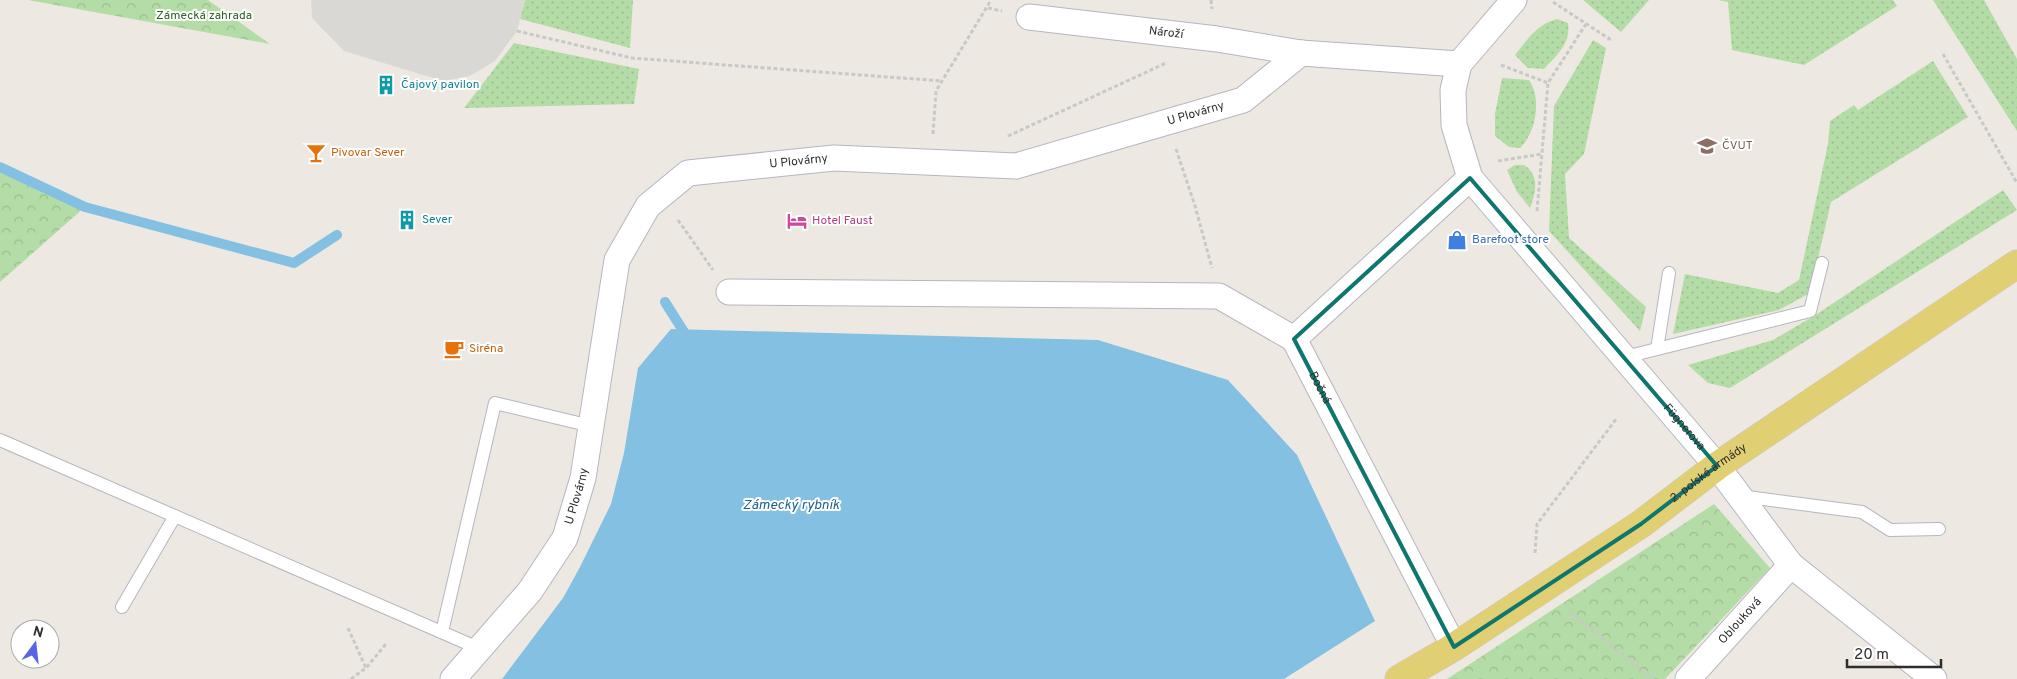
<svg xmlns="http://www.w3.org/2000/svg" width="2017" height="679" font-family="Overpass,sans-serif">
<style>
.grass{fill:url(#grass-dots)}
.forest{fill:url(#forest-crowns)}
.plaza{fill:#dad8d4}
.water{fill:#83c0e1}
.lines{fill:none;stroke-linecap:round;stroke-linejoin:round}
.stream{stroke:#83c0e1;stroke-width:10}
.service-casing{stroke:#b5b6bf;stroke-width:14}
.minor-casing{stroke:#b5b6bf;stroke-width:27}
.primary-casing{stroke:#c8c8c8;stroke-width:29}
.path{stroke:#c8c8c8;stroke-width:3;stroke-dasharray:4 2.5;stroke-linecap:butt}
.service{stroke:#fff;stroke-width:12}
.minor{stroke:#fff;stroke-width:25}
.primary{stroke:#e1d073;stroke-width:28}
.marked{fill:none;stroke:#0f766e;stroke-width:4;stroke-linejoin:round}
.labels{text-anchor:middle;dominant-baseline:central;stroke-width:4;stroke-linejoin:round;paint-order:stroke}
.park-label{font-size:12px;fill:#2c6325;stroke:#fff}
.street-label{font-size:12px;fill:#2d2d2d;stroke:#fff}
.culture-label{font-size:12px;fill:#0d838f;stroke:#fff;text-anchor:start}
.education-label{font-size:12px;fill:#785e54;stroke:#fff;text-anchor:start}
.food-label{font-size:12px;fill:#c56008;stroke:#fff;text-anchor:start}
.hotel-label{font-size:12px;fill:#b23c85;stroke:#fff;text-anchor:start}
.shop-label{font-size:12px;fill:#366cbe;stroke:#fff;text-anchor:start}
.water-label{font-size:14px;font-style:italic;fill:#1f5f90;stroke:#fff}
</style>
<defs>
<pattern id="grass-dots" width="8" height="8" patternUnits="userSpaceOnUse" patternTransform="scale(1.25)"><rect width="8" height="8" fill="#b4dca6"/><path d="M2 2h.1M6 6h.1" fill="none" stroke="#9bbd8f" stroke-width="1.8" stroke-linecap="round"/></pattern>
<pattern id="forest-crowns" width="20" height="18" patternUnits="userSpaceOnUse" patternTransform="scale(1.25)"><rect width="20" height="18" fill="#b4dca6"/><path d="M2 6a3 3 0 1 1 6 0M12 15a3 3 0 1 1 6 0" fill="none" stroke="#9bbd8f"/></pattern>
</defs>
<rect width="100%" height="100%" fill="#ede9e2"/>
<g class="grass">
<path d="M525 0H633L630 48 520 19Z"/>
<path d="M1583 0H1649L1621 32Z"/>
<path d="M1718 0H1893L1897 6 1804 65 1732 50 1728 2Z"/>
<path d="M1933 0H1984L2017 59V131Z"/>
<path d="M1557 19 1568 23C1571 44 1557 55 1544 69L1528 68 1515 55C1527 40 1537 24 1557 19Z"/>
<path d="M1593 40 1606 48 1584 154 1565 174 1569 238 1646 307 1640 331 1549 231 1554 106Z"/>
<path d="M514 43 639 69 634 104 464 108Z"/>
<path d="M1933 61 1968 117 1831 202 1810 293 1779 310 1673 334 1685 274 1778 293 1799 280 1828 144 1830 121 1854 105 1858 110Z"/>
<path d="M1502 78 1529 80C1542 99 1536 132 1520 148L1509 147 1495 136V114Z"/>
<path d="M1515 165H1524C1540 175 1536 193 1530 208L1517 192 1507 170Z"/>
<path d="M2003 190 2017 210 1730 388 1708 383 1688 365 1773 340 1814 316Z"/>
</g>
<g class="forest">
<path d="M28 0H208L270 44Z"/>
<path d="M0 167 85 207 0 282Z"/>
<path d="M1714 504 1770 568 1665 679H1447Z"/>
</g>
<path class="plaza" d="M311 0H525L517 31 495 61 470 76 443 81 344 51 312 18Z"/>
<path class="water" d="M671 329 1098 340 1228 380 1297 455 1375 621 1284 679H502L563 598 580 567 611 504 624 453 638 368Z"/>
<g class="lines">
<g class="stream">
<path d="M0 167 85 207 294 263 337 235"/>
<path d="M665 302 689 340"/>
</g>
<defs>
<g id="service">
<path d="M1657 349 1669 273"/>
<path d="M1625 357 1810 311 1822 263"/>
<path d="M0 440 478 648"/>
<path d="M1740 496 1862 512 1890 530 1939 529"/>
<path d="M122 607 175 516"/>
<path d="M442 632 495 403 591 426"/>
</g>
<g id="minor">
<path id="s1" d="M1514 0 1459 64 1453 90 1454 125 1470 178 1717 466 1791 565 1934 679"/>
<path id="s2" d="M1029 17 1217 39 1301 53 1459 64"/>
<path d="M729 292 1219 296 1294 339"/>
<path id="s3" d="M1294 339 1454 647"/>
<path d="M1294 339 1470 178"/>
<path id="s4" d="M453 679 530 591 565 538 583 478 617 260 648 206 688 173 834 158 1016 166 1243 100 1301 53"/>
<path id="s5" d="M1688 679 1791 565"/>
</g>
<g id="primary">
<path id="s6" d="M1399 679 1454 647 1641 524 1717 466 2017 264"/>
</g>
</defs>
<use href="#service" class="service-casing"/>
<use href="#minor" class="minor-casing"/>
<use href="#primary" class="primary-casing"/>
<g class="path">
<path d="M1211 0 1212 9"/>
<path d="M1553 2 1611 40"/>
<path d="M988 8 1002 11"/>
<path d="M517 31 632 58 942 81"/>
<path d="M1943 54 2017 183"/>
<path d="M1501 65 1548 83"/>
<path d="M933 134 936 91 991 0"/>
<path d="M1008 136 1166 63"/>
<path d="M1176 149 1195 206 1212 268"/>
<path d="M1498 161 1542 154"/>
<path d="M1537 211 1548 83 1586 24"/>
<path d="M678 220 713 270"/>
<path d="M1535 553 1537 524 1617 418"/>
<path d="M1570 612 1653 679"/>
<path d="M348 628 366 668"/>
<path d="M351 679 366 668 386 644"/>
</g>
<use href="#service" class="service"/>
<use href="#minor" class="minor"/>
<use href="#primary" class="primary"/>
</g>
<path class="marked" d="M1470 178 1717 466 1641 524 1454 647 1294 339Z"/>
<defs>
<symbol id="building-bare" viewBox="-9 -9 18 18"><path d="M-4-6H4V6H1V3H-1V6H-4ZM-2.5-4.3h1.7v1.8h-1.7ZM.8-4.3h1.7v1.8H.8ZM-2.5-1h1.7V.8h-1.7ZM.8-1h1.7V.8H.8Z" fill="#0f9aa8" stroke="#fff" stroke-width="2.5" paint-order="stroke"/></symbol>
<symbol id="university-bare" viewBox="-9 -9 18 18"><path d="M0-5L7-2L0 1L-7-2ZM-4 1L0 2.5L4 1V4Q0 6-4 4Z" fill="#8d6e63" stroke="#fff" stroke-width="2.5" paint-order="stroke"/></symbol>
<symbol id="bar-bare" viewBox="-9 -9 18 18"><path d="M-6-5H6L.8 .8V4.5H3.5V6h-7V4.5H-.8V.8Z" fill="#e8710a" stroke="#fff" stroke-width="2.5" paint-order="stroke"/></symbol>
<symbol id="hotel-bare" viewBox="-9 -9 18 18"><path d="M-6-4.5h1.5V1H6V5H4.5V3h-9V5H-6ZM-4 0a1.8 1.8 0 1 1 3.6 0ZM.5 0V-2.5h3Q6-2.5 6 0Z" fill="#d1479c" stroke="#fff" stroke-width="2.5" paint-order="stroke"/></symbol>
<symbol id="shop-bare" viewBox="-9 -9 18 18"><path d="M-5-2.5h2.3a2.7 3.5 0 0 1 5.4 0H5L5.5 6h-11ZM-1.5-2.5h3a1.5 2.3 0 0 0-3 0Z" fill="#3f7fe0" stroke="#fff" stroke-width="2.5" paint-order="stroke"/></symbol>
<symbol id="cafe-bare" viewBox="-9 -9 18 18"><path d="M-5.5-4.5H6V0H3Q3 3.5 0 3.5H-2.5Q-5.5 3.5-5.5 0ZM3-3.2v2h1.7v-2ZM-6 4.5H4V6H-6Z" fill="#e8710a" stroke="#fff" stroke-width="2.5" paint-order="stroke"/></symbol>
</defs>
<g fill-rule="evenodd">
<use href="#building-bare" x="372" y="71" width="28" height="28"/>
<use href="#university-bare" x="1693" y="132" width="28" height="28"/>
<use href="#bar-bare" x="302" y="139" width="28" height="28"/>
<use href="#building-bare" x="393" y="206" width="28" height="28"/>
<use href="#hotel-bare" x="783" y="207" width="28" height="28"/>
<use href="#shop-bare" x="1443" y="226" width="28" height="28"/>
<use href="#cafe-bare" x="440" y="335" width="28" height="28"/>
</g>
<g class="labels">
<g class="park-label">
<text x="204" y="16">Zámecká zahrada</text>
</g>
<g class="street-label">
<text stroke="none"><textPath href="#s2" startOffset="138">Nároží</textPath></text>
<text stroke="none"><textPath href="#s4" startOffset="1094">U Plovárny</textPath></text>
<text stroke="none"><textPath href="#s4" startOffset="689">U Plovárny</textPath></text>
<text stroke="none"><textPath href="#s3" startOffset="55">Bočná</textPath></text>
<text stroke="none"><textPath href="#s1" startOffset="530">Fügnerova</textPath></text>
<text stroke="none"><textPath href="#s6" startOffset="372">2. polské armády</textPath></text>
<text stroke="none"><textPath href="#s4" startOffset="224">U Plovárny</textPath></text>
<text stroke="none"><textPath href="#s5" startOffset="78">Oblouková</textPath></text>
</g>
<g class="culture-label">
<text x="401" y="85">Čajový pavilon</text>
<text x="422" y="220">Sever</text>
</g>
<g class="education-label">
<text x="1722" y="146">ČVUT</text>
</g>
<g class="food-label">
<text x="331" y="153">Pivovar Sever</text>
<text x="469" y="349">Siréna</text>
</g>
<g class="hotel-label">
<text x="812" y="221">Hotel Faust</text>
</g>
<g class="shop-label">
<text x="1472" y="240">Barefoot store</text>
</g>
<g class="water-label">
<text x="791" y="505">Zámecký rybník</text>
</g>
</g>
<g transform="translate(35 644) rotate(15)"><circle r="24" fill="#ffffff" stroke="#ababab"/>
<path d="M0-4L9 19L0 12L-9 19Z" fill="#5765e5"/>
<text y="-8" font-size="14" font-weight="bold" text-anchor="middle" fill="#2d2d2d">N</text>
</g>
<path d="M1847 659v8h94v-8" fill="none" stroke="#2d2d2d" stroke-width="2.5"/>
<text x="1854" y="659" font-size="15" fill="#2d2d2d" stroke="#ffffff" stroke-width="4" paint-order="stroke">20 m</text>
</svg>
